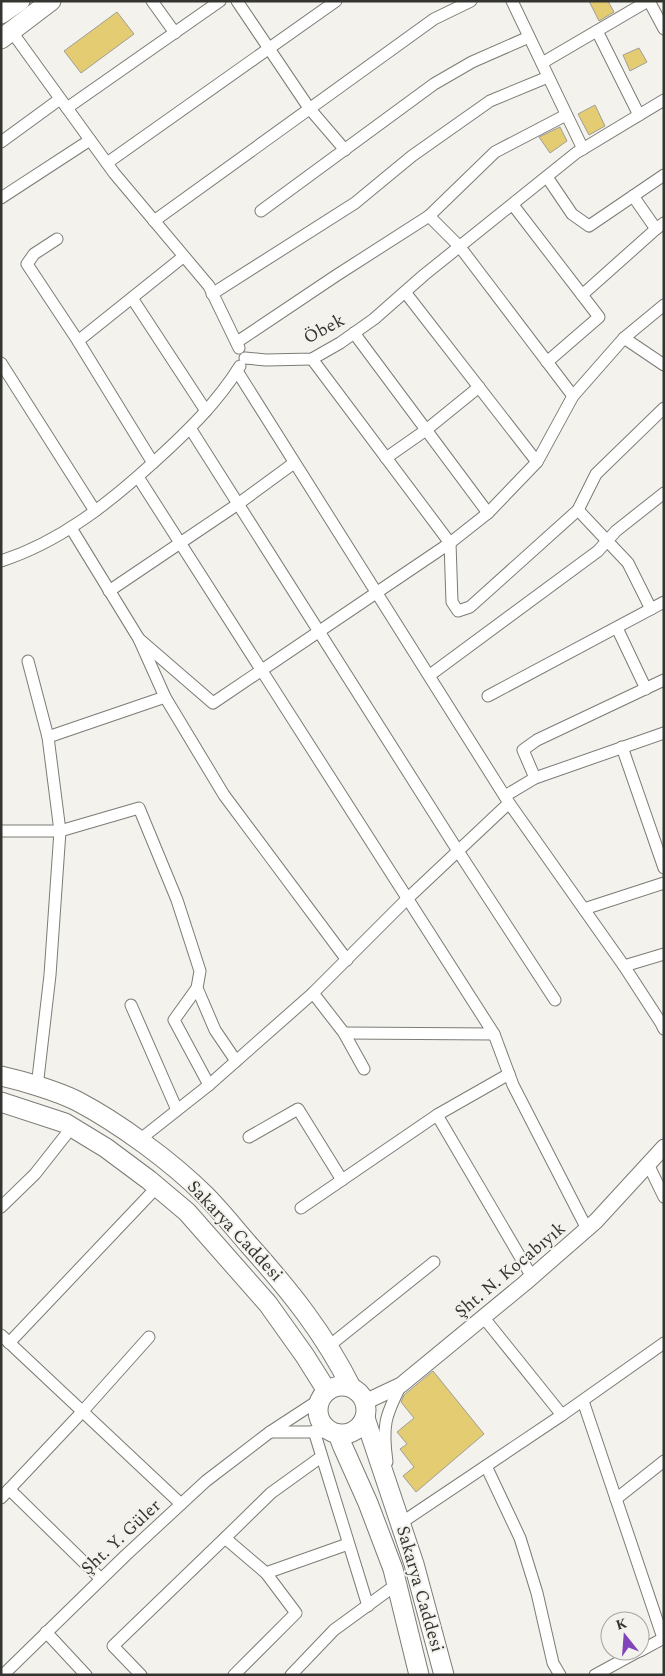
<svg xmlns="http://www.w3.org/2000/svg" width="665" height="1676" font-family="Spectral,serif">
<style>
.building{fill:#e4cc72;stroke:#9f9e98}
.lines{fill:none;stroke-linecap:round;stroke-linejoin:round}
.minor-casing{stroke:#7c7b75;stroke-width:13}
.tertiary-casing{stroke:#7c7b75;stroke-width:17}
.primary-casing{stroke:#7c7b75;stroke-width:21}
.minor{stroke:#fff;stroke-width:11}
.tertiary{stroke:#fff;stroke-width:15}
.primary{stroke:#fff;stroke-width:19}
.labels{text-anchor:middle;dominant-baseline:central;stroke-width:4;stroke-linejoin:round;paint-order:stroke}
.street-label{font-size:18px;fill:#343431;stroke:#f3f2ec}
</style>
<rect width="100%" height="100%" fill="#f3f2ec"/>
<g class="building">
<path d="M589 1H608L614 12 599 21Z"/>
<path d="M117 12 134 34 81 73 64 51Z"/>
<path d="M639 48 647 62 630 71 623 55Z"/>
<path d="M595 105 605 126 589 135 578 114Z"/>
<path d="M560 127 567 141 550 153 539 137Z"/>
<path d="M433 1371 484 1434 416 1492 403 1476 414 1467 400 1449 407 1444 397 1432 414 1418 401 1402 404 1395Z"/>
</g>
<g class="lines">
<defs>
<g id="minor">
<path d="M152 1 175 33"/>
<path d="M237 1 309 108 345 150"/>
<path d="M512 1 583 149"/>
<path d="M649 1 664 29"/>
<path d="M597 31 639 115"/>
<path d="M12 32 114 173 209 286 239 348"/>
<path d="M542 63 648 1"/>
<path d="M67 108 220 1"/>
<path d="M1 142 60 99"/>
<path d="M107 163 336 1"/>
<path d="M547 177 572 214 589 226 664 175"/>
<path d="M633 196 656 229 664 223"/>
<path d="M1 198 90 140"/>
<path d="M513 205 599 317 547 362"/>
<path d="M261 211 434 84 472 62 529 37"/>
<path d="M429 216 460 247 573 396"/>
<path d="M154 221 434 19 471 1"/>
<path d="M57 239 34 254 27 264 78 341 153 463"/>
<path d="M405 292 537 462"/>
<path d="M212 294 355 203 412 156 490 101 548 77"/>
<path d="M582 295 656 229"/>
<path d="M132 298 206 411"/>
<path d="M354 333 488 513"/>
<path d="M624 338 664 365"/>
<path d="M78 341 183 257"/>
<path d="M237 342 337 275 429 216 495 152 566 115"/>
<path d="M245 358 266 360 312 359 340 343 374 319 424 275 576 153 664 100"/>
<path d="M312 359 450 543 452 602 458 611 470 607 578 510 596 474 664 408"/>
<path d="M1 363 95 511"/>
<path d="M237 371 509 803 624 966 661 1023 664 1029"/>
<path d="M190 428 458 851 555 1000"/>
<path d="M386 458 426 430 479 387"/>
<path d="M138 477 494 1034 344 1033"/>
<path d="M578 510 628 563 651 609"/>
<path d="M71 528 139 639 165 697 224 795 347 960"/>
<path d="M1 561C60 542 109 503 154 462 186 433 217 403 240 366"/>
<path d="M109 591 238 504 294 463"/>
<path d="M617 628 646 689"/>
<path d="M139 639 213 703 450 543 488 513 537 462 573 396 624 338 664 305"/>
<path d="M28 661 48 737 60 831 50 975 37 1087"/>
<path d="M430 675 598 551 616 531 664 493"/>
<path d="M488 696 664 602"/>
<path d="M48 737 165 697"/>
<path d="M622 747 664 868"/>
<path d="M535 778 523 750 537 740 664 680"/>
<path d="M505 796 535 778 664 733"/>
<path d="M1 831H60L139 808 177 900 200 971 197 988 215 1030 236 1061"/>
<path d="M584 909 664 883"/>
<path d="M624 966 664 954"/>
<path d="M197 988 174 1020 209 1085"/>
<path d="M313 993 344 1033 364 1069"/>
<path d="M131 1005 177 1110"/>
<path d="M494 1034 513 1085 587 1229"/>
<path d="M437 1115 532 1277"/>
<path d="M249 1137 298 1109 342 1180"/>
<path d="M138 1141 209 1085 313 993 407 899 509 803"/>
<path d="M648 1164 664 1197"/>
<path d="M1 1207 35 1174 72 1127"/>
<path d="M301 1208 437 1115 509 1074"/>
<path d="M484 1318 562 1415"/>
<path d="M1 1335 181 1504"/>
<path d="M9 1343 157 1187"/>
<path d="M329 1346 434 1262"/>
<path d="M583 1401 663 1638"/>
<path d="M314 1431 368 1606"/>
<path d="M270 1432H330"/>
<path d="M321 1457 271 1493 225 1538 266 1573 348 1544"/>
<path d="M387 1462C382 1426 385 1416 401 1385"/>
<path d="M486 1466 520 1538 537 1593 553 1663 560 1675"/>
<path d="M9 1489 101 1579"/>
<path d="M1 1498 82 1412 149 1337"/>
<path d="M616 1499 664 1461"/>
<path d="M401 1523 562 1415 664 1343"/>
<path d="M46 1632 86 1675"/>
<path d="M640 1651 664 1638"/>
<path d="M3 1675 126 1555 206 1481 270 1432 319 1400"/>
<path d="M141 1675 113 1646 225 1538"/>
<path d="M234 1675 296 1613 266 1573"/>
<path d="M291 1675 334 1630 397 1584"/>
<path d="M595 1675 639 1651"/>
</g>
<path id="tertiary" d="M365 1402 401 1385 525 1283 596 1221 664 1147"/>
<g id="primary">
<path d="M1 14 20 1"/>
<path d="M1 39 51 1"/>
<path d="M1 1076C23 1081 57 1091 77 1101 119 1123 172 1162 205 1195 221 1211 235 1229 250 1246 290 1291 324 1333 351 1387"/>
<path d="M1 1102 65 1123 106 1148 149 1180 187 1212 268 1304 305 1356 327 1391"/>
<circle cx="342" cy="1410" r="24"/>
<path d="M365 1418 414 1564 444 1675"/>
<path d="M338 1434 343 1447 368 1503 393 1569 419 1675"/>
</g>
</defs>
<use href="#minor" class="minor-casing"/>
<use href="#tertiary" class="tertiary-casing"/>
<use href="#primary" class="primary-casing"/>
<use href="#minor" class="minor"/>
<use href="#tertiary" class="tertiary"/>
<use href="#primary" class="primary"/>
</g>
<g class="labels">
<g class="street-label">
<text transform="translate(324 329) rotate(-28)">Öbek</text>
<text transform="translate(235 1231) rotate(47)">Sakarya Caddesi</text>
<text transform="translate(510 1270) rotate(-40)">Şht. N. Kocabıyık</text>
<text transform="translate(121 1537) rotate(-43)">Şht. Y. Güler</text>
<text transform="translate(420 1589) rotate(74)">Sakarya Caddesi</text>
</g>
</g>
<rect width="665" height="1676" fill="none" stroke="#343431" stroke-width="5"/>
<g transform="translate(625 1636) rotate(343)"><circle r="24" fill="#f3f2ec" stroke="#a7a6a1"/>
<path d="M0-4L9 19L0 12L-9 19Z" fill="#8244ba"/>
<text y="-8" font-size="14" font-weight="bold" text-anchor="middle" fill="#343431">K</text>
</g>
</svg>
